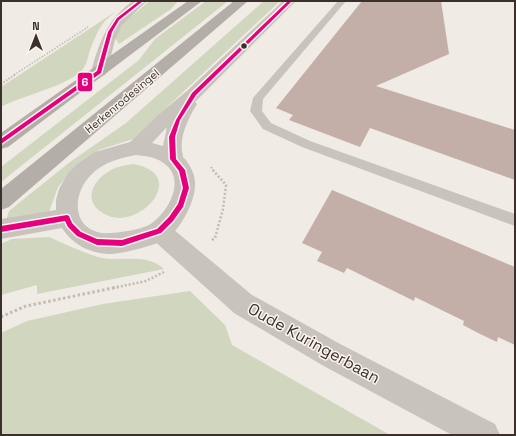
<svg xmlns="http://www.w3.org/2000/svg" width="516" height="436" font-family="'Space Grotesk',sans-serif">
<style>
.green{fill:#d1d6bf}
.building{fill:#c3afa7}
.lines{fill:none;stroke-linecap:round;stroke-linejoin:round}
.path-far3{stroke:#c2bbb6;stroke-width:1.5;stroke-dasharray:1.5 1.5;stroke-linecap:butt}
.path-far2{stroke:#c2bbb6;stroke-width:2;stroke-dasharray:1.5 1.5;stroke-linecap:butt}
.path-far1{stroke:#c2bbb6;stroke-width:2.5;stroke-dasharray:2 2;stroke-linecap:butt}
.path{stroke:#c2bbb6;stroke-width:3;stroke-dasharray:2.5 2.5;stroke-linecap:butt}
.service{fill:#c9c3be;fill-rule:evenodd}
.minor{fill:#c9c3be;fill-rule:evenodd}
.tertiary{fill:#c9c3be;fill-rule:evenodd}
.trunk{fill:#b4aea8;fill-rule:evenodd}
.bus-1-casing{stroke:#fbf5ee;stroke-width:3}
.bus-1{fill:#e6007e;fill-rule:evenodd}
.bus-dot{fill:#3b302b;stroke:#fbf5ee;stroke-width:1.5}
.labels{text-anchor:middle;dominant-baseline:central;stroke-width:3;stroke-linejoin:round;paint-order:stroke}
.far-street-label{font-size:11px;fill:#3b302b;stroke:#fbf5ee}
.near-street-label{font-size:16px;fill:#3b302b;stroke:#fbf5ee}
.line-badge{stroke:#fbf5ee;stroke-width:1.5}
.badge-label{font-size:11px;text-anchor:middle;font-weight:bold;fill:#fff}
</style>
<rect width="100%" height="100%" fill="#f0ebe5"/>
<g class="green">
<path d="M150 1H178L171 9 119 44 115 38 123 23Z"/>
<path d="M206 1H228L1 182V167L139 60 155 39Z"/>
<path d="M264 1H280L133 139 99 150 76 165 58 187 49 212 6 220 9 211 70 162 126 123Z"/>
<path d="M115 12C111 16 105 20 102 25 97 31 93 43 90 50 88 57 87 64 82 70 70 85 21 96 1 107V87Z"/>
<path d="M133 164C190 174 141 229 109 216 79 204 92 178 115 168 120 166 127 165 133 164Z"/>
<path d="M49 237C65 244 81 252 98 257 118 263 146 252 164 269L37 294V285L1 295V244L12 239Z"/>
<path d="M190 291 225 325 232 345 390 435H1V334L3 332 27 321 103 304Z"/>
</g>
<g class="building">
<path d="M362 1H441L449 54 376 86 515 130V180L370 128 360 147 289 120 293 115 276 108Z"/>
<path d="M332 190 515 267V345L498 337 497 342 480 334 463 325 464 321 415 297 414 301 347 268 344 273 317 261 322 252 302 243Z"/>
</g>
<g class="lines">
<path class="path-far3" d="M14 75 88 27"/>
<g class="path-far2">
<path d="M1 84 16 74"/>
<path d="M211 167 213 170"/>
</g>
<g class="path-far1">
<path d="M212 240 215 238 223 209 226 185 212 169"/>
<path d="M113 288 146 281 164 272"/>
</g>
<path class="path" d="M1 317 26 306 118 287"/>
<path class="service" d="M338 1H346L263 99 262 111 271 123 310 141 515 214V226L302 147 263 129 250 111 253 98Z"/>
<path class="minor" d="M159 221 167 224 252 295 342 345 495 424 500 435H452L322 365 234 313 151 238 148 231 151 224Z"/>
<g class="tertiary">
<path d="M133 1H147L122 25 115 40 107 72 105 75 99 77 93 75 91 72C99 43 107 19 133 1Z"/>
<path d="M283 1H296L195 102 197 104C188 119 178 138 183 156 183 158 184 158 186 160 191 167 195 175 195 183 196 200 181 229 167 238 155 246 122 254 108 254 89 253 72 244 62 228L1 239V219L56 210V200L59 189 68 173 77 164 95 152 130 142 158 115 188 90ZM167 127 163 146 152 143ZM136 155C145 156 155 157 162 162 187 177 170 210 152 223 143 230 113 234 102 233 70 228 73 191 92 174 104 162 120 158 136 155Z"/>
</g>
<g class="trunk">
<path d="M188 1H202L8 147 1 149V133Z"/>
<path d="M234 1H248L9 207 1 210V189Z"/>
</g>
<defs>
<g id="bus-1">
<path d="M139 1H143L119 20 112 32 101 73 1 144V139L97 71 108 32 117 18Z"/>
<path d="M288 1H292L196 95 180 120 175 137 176 159 185 170 189 188 183 207 173 221 161 233 122 246 97 245 77 236 68 227 65 221 1 232V226L67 215 69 216 72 223 81 232 97 239 122 240 157 229 169 217 178 204 183 188 179 171 170 159 169 137 176 120 192 93Z"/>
</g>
</defs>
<use href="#bus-1" class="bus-1-casing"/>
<use href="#bus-1" class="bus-1"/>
</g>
<circle class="bus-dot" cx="244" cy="46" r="3.5"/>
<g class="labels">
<g class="far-street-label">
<text transform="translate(122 101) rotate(-40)">Herkenrodesingel</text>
</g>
<g class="near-street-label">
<text transform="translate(314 343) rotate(29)">Oude Kuringerbaan</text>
</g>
</g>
<rect class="line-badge" x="77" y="72" width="16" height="20" rx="4" fill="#e6007e"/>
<g class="badge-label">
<text x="85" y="86">6</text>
</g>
<rect width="516" height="436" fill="none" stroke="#3b302b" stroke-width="4"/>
<g transform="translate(36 36)" stroke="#fbf5ee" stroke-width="3" paint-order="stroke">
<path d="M0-3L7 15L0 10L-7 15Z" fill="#3b302b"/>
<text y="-6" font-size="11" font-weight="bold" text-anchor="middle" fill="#3b302b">N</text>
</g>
</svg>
